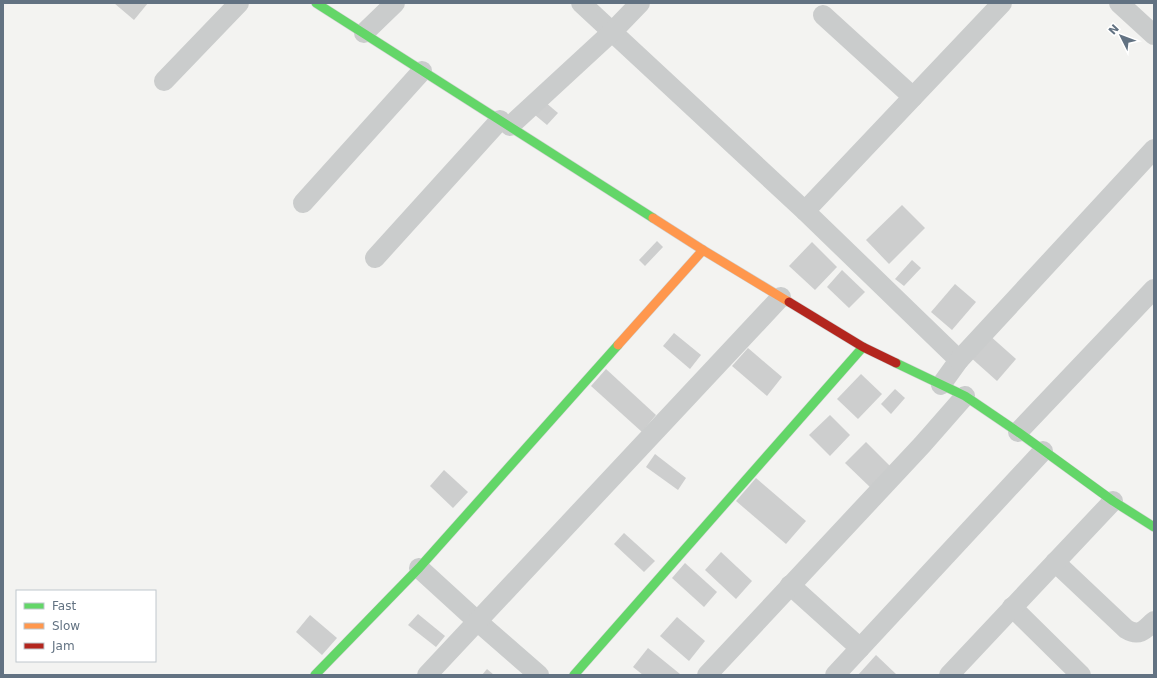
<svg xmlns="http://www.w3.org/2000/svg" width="1157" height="678" font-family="'DejaVu Sans',sans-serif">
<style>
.building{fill:#cdcece}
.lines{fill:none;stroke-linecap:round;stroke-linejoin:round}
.fast-casing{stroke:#cfd1d1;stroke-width:10}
.slow-casing{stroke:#cfd1d1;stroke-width:10}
.jam-casing{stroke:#cfd1d1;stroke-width:10}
.street{stroke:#cacccc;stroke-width:20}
.fast{stroke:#63d668;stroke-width:9}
.slow{stroke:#ff974d;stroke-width:9}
.jam{stroke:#b3261e;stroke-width:9}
</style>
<rect width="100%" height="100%" fill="#f3f3f1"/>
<g class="building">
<path d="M114 3H148L134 20Z"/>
<path d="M545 102 558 113 547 125 535 115Z"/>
<path d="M902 205 925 228 889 264 866 240Z"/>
<path d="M657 241 663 247 645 266 639 260Z"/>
<path d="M812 242 837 267 815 290 789 266Z"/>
<path d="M912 260 921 268 904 286 895 279Z"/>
<path d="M842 270 865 292 849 308 827 287Z"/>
<path d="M955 284 976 302 952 330 931 312Z"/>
<path d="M674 333 701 355 690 369 663 346Z"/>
<path d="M989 335 1016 359 997 381 969 356Z"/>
<path d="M748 348 782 377 767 396 732 366Z"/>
<path d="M606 369 656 415 642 432 591 386Z"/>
<path d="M861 374 882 394 858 419 837 399Z"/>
<path d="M895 389 905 398 891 414 881 404Z"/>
<path d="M830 415 850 435 830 456 809 435Z"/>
<path d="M866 442 892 468 872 489 845 463Z"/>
<path d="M655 454 686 478 678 490 646 467Z"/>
<path d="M444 470 468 492 453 508 430 486Z"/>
<path d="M756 478 806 521 786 544 736 501Z"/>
<path d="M624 533 655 561 644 572 614 544Z"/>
<path d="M721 552 752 581 736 599 705 570Z"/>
<path d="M685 563 717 592 704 607 672 578Z"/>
<path d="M418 614 445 636 436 647 408 625Z"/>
<path d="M310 615 337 638 322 655 296 632Z"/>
<path d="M677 617 705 641 689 661 660 636Z"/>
<path d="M648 648 680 674 679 675H643L633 667Z"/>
<path d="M876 655 897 675H858Z"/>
<path d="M487 669 494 675H482Z"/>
</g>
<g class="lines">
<defs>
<g id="fast">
<path d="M316 3 653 218"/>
<path d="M896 363 965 396 1018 432 1113 501 1154 527"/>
<path d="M315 675 419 568 618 345"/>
<path d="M574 675 863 347"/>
</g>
<g id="slow">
<path d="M653 218 703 250 789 302"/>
<path d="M618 345 703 250"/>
</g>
<path id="jam" d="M789 302 863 347 896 363"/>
</defs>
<use href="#fast" class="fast-casing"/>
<use href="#slow" class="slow-casing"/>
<use href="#jam" class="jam-casing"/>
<g class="street">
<path d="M581 3 805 211 959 360 941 385"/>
<path d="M1119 3 1154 35"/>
<path d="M823 15 913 97"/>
<path d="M364 33 395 3"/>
<path d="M164 81 239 3"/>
<path d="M510 126 613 31 640 3"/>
<path d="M303 203 422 71"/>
<path d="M805 211 1002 3"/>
<path d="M375 258 500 120"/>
<path d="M959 360 1154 149"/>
<path d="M1018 432 1154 289"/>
<path d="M1055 562 1126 629C1139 637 1145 630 1154 621"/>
<path d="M419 568 477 621 539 675"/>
<path d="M790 585 860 648"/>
<path d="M1012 607 1081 675"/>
<path d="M427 675 781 297"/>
<path d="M707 675 922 445 965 396"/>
<path d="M835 675 1043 451"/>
<path d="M949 675 1113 501"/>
</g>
<use href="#fast" class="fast"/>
<use href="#slow" class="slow"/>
<use href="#jam" class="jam"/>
</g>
<rect width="1157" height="678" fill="none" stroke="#627282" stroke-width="8"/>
<rect x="16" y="590" width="140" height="72" fill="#ffffff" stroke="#c0c7cd"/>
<rect x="24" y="603" width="20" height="6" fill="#63d668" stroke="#c0c7cd"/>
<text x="52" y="610" font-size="12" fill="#627282">Fast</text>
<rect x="24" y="623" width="20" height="6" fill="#ff974d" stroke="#c0c7cd"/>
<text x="52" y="630" font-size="12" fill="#627282">Slow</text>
<rect x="24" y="643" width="20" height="6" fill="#b3261e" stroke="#c0c7cd"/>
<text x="52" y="650" font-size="12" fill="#627282">Jam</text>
<g transform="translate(1121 36) rotate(312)" stroke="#ffffff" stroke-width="3" paint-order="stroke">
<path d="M0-3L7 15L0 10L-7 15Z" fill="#627282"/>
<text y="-6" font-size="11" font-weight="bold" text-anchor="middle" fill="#627282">N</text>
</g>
</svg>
